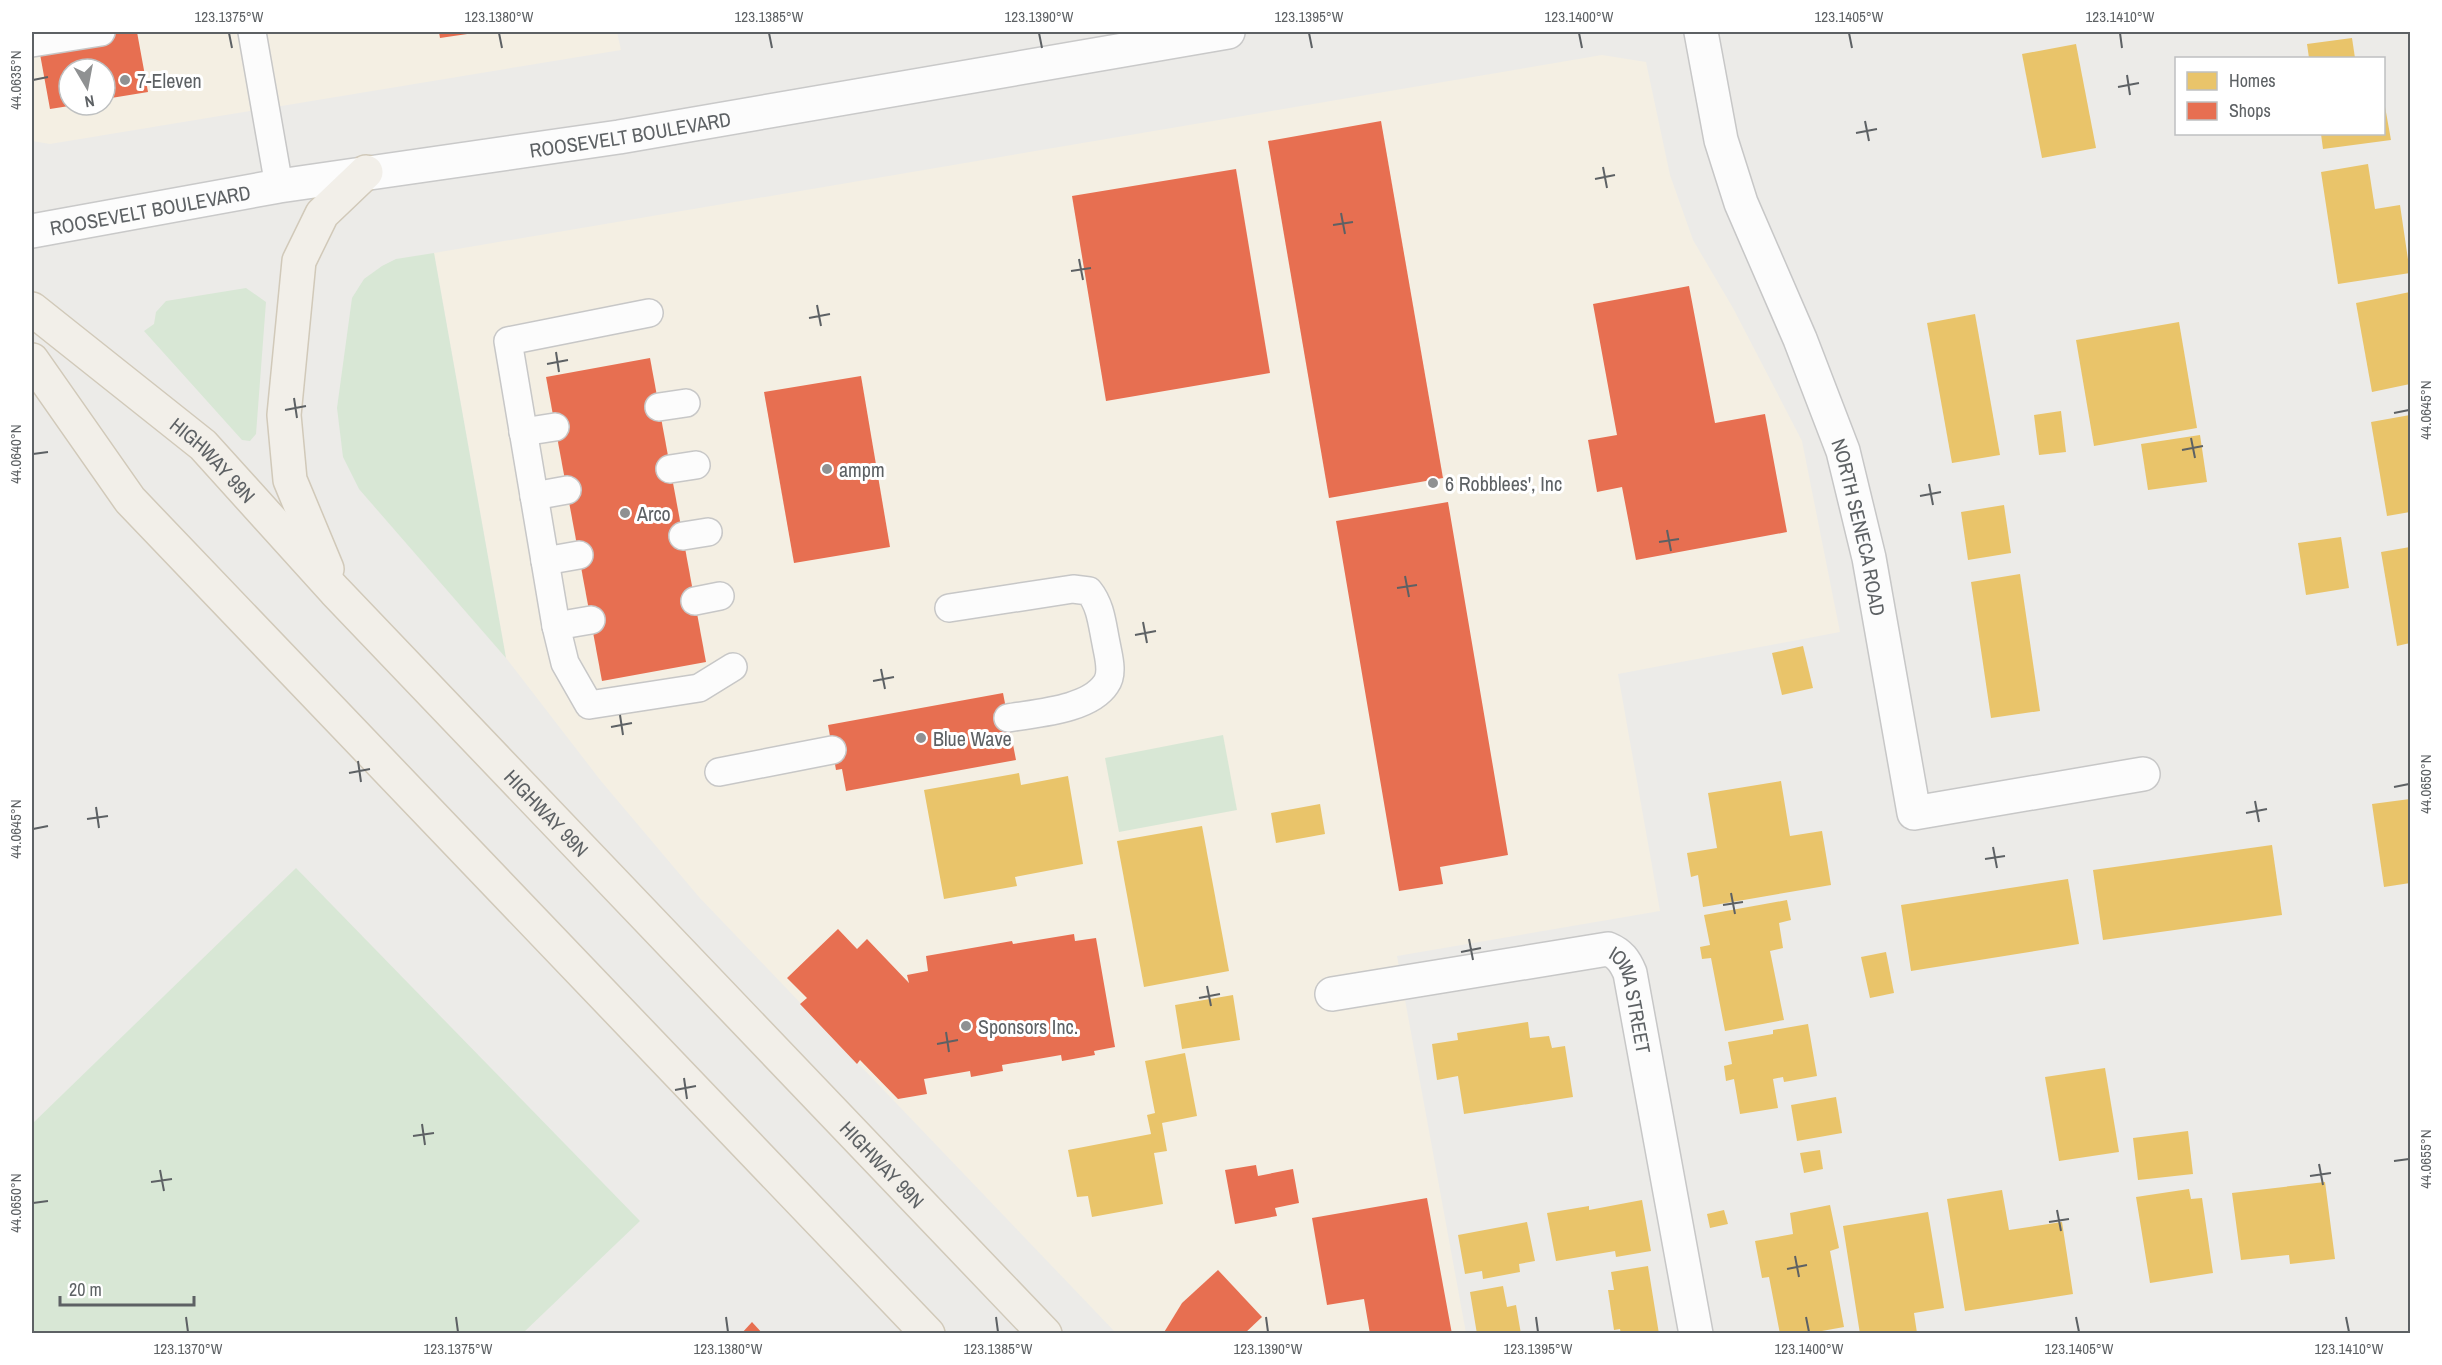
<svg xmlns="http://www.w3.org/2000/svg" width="2442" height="1365" font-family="'Archivo Narrow',sans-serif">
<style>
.commercial{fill:#f4efe3;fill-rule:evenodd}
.green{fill:#d8e7d5}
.homes{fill:#e9c46a}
.shops{fill:#e76f51}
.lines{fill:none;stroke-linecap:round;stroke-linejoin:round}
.service-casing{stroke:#c7c7c7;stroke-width:30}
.minor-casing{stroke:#c7c7c7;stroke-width:36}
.secondary-casing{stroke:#c9c9c9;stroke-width:36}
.primary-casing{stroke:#d1c9b9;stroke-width:36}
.service{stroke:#fcfcfc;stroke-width:27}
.minor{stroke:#fcfcfc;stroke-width:33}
.secondary{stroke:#fcfcfc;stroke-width:33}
.primary{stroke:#f2efe9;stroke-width:33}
.ticks{fill:none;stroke:#5d6164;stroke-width:2}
.poi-dot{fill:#8f9192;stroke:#fff;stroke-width:2}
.labels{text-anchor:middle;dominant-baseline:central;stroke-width:6;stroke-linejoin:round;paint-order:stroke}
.poi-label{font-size:20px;fill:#5d6164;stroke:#fff;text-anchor:start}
.street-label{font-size:20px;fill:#5d6164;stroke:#fff}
.neatline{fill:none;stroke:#5d6164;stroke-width:2}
.ticks-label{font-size:15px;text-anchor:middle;fill:#5d6164}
</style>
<rect width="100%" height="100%" fill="#ecebe8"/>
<g class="commercial">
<path d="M32 32H617L621 50 50 144 32 141ZM69 69H105V105H69Z"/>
<path d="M1602 55 1646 62 1670 175 1693 240 1733 308 1802 441 1840 632 1618 674 1660 911 1397 956 1466 1333H1116L699 897 601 781 506 658 434 253Z"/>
</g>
<g class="green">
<path d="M434 253 506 658 359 489 343 457 337 408 352 298 364 279 382 266 396 259Z"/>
<path d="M246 288 266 302 256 434 250 441 242 440 144 331 154 324 156 312 166 301Z"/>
<path d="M1223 735 1237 810 1119 832 1105 758Z"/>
<path d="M296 868 640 1221 523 1333H32V1124Z"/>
</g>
<g class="homes">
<path d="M2352 38 2355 58H2309L2307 44Z"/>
<path d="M2076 44 2096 148 2042 158 2022 54Z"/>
<path d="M2384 101 2391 140 2323 149 2321 134H2384Z"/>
<path d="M2368 164 2375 209 2400 205 2410 273 2338 284 2321 172Z"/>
<path d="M2410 292V384L2372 392 2356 303Z"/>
<path d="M1975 314 2000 455 1952 463 1927 323Z"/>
<path d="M2179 322 2197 428 2094 446 2076 340Z"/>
<path d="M2061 411 2066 452 2039 455 2034 415Z"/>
<path d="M2410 415V512L2387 516 2371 422Z"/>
<path d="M2200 435 2207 482 2148 490 2141 444Z"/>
<path d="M2004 505 2011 553 1968 560 1961 512Z"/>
<path d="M2341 537 2349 588 2306 595 2298 543Z"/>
<path d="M2410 547V643L2397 646 2381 552Z"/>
<path d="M2020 574 2040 711 1991 718 1971 582Z"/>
<path d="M1803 646 1813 688 1782 695 1772 653Z"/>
<path d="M1019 773 1021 785 1068 776 1083 864 1015 877 1017 886 944 899 924 790Z"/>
<path d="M1781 781 1790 836 1822 831 1831 885 1703 907 1698 875 1691 877 1687 853 1717 848 1708 793Z"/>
<path d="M2410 799V883L2384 887 2372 804Z"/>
<path d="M1320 804 1325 834 1276 843 1271 813Z"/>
<path d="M1202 826 1229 971 1144 987 1117 841Z"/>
<path d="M2272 845 2282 915 2103 940 2093 870Z"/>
<path d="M2068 879 2079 944 1911 971 1901 905Z"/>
<path d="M1787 900 1791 920 1779 923 1783 948 1770 951 1784 1020 1725 1031 1711 958 1702 959 1700 947 1710 945 1704 915Z"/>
<path d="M1886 952 1894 993 1870 998 1861 957Z"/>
<path d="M1233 995 1240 1040 1182 1049 1175 1005Z"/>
<path d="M1528 1022 1530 1038 1549 1036 1552 1048 1565 1046 1573 1097 1464 1114 1458 1076 1437 1080 1432 1044 1458 1040 1457 1033Z"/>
<path d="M1808 1024 1817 1076 1784 1082 1783 1077 1773 1079 1778 1108 1740 1114 1734 1079 1726 1081 1724 1066 1732 1064 1728 1042 1773 1034V1030Z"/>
<path d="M1185 1053 1197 1116 1162 1123 1167 1151 1154 1153 1163 1204 1092 1217 1088 1196 1077 1197 1068 1150 1151 1134 1147 1115 1155 1113 1145 1061Z"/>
<path d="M2105 1068 2119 1152 2059 1161 2045 1077Z"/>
<path d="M1836 1097 1842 1133 1797 1141 1791 1105Z"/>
<path d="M2188 1131 2193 1174 2138 1180 2133 1138Z"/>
<path d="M1820 1150 1823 1169 1804 1173 1800 1153Z"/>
<path d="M2325 1182 2335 1259 2290 1264 2289 1255 2241 1260 2232 1193Z"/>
<path d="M2189 1189 2191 1199 2202 1198 2213 1273 2150 1283 2136 1197Z"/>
<path d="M2002 1190 2009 1230 2062 1222 2073 1294 1965 1311 1947 1199Z"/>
<path d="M1642 1200 1651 1251 1616 1257 1615 1251 1556 1261 1547 1213 1589 1206V1210Z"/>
<path d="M1830 1205 1839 1248 1830 1251 1844 1327 1822 1331 1823 1334H1780L1769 1277 1762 1278 1755 1241 1793 1234 1790 1213Z"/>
<path d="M1724 1210 1728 1224 1710 1228 1707 1214Z"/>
<path d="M1928 1212 1944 1308 1914 1313 1917 1333 1860 1334 1843 1226Z"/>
<path d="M1527 1222 1535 1261 1519 1264 1520 1272 1483 1279 1482 1271 1465 1274 1458 1235Z"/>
<path d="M1648 1266 1659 1334H1621L1620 1329 1614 1330 1608 1290H1614L1611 1272Z"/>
<path d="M1503 1286 1507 1307 1516 1305 1521 1334H1477L1470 1292Z"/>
</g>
<g class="shops">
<path d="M36 32H137L148 92 105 99V69H69V106L50 109Z"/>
<path d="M439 32H474V33L440 38Z"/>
<path d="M1381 121 1443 478 1329 498 1268 141Z"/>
<path d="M1236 169 1270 373 1106 401 1072 196Z"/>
<path d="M1689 286 1715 423 1765 414 1787 532 1636 560 1622 487 1597 492 1588 440 1617 435 1593 304Z"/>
<path d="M650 358 706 662 602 681 546 377Z"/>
<path d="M861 376 890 547 794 563 764 392Z"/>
<path d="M1448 502 1508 855 1440 867 1443 884 1399 891 1336 521Z"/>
<path d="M1003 693 1016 760 846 791 842 769 836 770 828 725Z"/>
<path d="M838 929 857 949 867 939 909 983 907 975 928 971 926 956 1012 941 1013 944 1074 934 1075 941 1096 938 1115 1047 1094 1051 1095 1055 1062 1061 1061 1055 1002 1065 1003 1071 971 1077 970 1071 924 1079 927 1094 898 1099 860 1060 857 1064 800 1004 807 998 787 978Z"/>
<path d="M1256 1165 1258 1176 1293 1169 1299 1203 1275 1208 1277 1216 1235 1224 1225 1170Z"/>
<path d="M1427 1198 1452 1334H1370L1364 1299 1327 1305 1312 1218Z"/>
<path d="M1218 1270 1262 1317 1244 1334H1163L1182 1303Z"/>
<path d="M752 1322 763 1334H741Z"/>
</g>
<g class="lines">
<defs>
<g id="service">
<path d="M252 32 279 186"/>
<path d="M32 43 101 32"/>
<path d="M649 313 508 341 556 626 565 663 589 705 699 688 733 667"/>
<path d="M659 407 686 403"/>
<path d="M523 432 555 427"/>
<path d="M670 469 696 465"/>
<path d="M534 496 567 490"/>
<path d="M683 536 708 532"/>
<path d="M545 561 579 555"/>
<path d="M695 601 720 596"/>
<path d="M949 608 1073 589 1089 591C1101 606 1102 624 1106 643 1108 655 1114 673 1106 684 1089 710 1036 713 1008 718"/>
<path d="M556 626 591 620"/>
<path d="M719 772 832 750"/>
</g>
<g id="minor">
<path id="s1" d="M1701 32 1721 140 1741 203 1800 339 1843 451 1869 558 1914 813 2143 774"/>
<path id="s2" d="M1332 994 1608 949C1620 954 1625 961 1630 973L1696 1334"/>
</g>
<g id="secondary">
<path id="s3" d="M32 231 279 186 619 137 1228 32"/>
</g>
<g id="primary">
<path id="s4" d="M32 309 203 445 335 591 1045 1334"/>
<path d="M32 360 130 500 928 1334"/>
<path d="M327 569 290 480 284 415 299 261 322 214 366 172"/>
</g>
</defs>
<use href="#service" class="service-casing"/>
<use href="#minor" class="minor-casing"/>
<use href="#secondary" class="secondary-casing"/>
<use href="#primary" class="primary-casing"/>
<use href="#service" class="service"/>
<use href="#minor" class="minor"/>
<use href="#secondary" class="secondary"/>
<use href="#primary" class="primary"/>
</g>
<path class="ticks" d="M229 33 232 48M499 33 502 48M769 33 772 48M1039 33 1042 48M1309 33 1312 48M1579 33 1582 48M1849 33 1852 48M2120 33 2122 48M2127 75 2130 95M33 80 48 77M2118 87 2139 83M1865 121 1869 141M1856 133 1877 129M1603 167 1607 188M1595 179 1615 175M1341 213 1345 234M1333 225 1353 222M1079 259 1083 280M1071 271 1091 268M817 305 821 326M809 318 830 314M556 352 559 372M547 364 568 360M294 398 297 418M285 410 306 406M2394 413 2409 410M2191 438 2195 458M2182 450 2203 446M33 454 48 452M1929 484 1933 505M1920 496 1941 492M1667 530 1671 551M1659 542 1679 539M1405 576 1409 597M1397 588 1417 585M1143 622 1147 643M1135 635 1156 631M881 669 885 689M873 681 894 677M620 715 623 735M611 727 632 723M358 761 361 782M349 773 370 769M2394 787 2409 784M2255 801 2259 822M96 807 99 828M2246 813 2267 809M87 819 108 816M33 829 48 826M1993 847 1997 868M1985 859 2005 856M1731 893 1735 914M1723 905 1743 902M1469 939 1473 960M1461 952 1481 948M1207 986 1211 1006M1199 998 1220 994M946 1032 949 1052M937 1044 958 1040M684 1078 687 1099M675 1090 696 1086M422 1124 425 1145M413 1136 434 1133M2394 1161 2409 1159M2319 1164 2323 1185M160 1170 164 1191M2310 1176 2331 1173M151 1182 172 1179M33 1203 48 1201M2057 1210 2061 1231M2049 1222 2069 1219M1795 1256 1799 1277M1787 1269 1807 1265M186 1317 188 1332M456 1317 458 1332M726 1317 728 1332M996 1317 998 1332M1266 1317 1268 1332M1536 1317 1538 1332M1806 1317 1809 1332M2076 1317 2079 1332M2346 1317 2349 1332"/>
<g class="poi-dot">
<circle cx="125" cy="80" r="6"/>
<circle cx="827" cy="469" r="6"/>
<circle cx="1433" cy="483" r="6"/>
<circle cx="625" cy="513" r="6"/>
<circle cx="921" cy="738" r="6"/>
<circle cx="966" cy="1026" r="6"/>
</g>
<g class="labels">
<g class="poi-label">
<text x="137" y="80">7-Eleven</text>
<text x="839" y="469">ampm</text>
<text x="1445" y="483">6 Robblees', Inc</text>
<text x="637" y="513">Arco</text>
<text x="933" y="738">Blue Wave</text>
<text x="978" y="1026">Sponsors Inc.</text>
</g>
<g class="street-label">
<text stroke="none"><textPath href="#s3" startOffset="606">ROOSEVELT BOULEVARD</textPath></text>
<text stroke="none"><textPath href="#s3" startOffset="120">ROOSEVELT BOULEVARD</textPath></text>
<text stroke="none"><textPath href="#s4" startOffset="236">HIGHWAY 99N</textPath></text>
<text stroke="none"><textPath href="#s1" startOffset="522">NORTH SENECA ROAD</textPath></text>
<text stroke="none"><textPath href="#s4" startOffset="722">HIGHWAY 99N</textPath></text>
<text stroke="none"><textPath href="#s2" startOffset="339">IOWA STREET</textPath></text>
<text stroke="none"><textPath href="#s4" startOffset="1208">HIGHWAY 99N</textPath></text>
</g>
</g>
<rect width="2442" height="1365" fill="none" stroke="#ffffff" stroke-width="66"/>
<rect x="2175" y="57" width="210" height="78" fill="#ffffff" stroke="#bec0c1" stroke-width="1.5"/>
<rect x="2187" y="72" width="30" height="18" fill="#e9c46a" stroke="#bec0c1" stroke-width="1.5"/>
<text x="2229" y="87" font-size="18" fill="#5d6164">Homes</text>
<rect x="2187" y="102" width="30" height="18" fill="#e76f51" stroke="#bec0c1" stroke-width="1.5"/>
<text x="2229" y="117" font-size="18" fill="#5d6164">Shops</text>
<g transform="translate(87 87) rotate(170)"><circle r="28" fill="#ffffff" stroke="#bec0c1" stroke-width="1.5"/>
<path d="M0-4.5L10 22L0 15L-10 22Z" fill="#8f9192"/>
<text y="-9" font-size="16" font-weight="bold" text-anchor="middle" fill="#5d6164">N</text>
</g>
<path d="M60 1296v9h134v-9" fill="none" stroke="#5d6164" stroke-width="3"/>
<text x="69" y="1296" font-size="18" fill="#5d6164" stroke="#ffffff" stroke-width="4.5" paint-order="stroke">20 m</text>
<rect x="33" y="33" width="2376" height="1299" class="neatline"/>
<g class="ticks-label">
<text x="229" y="22">123.1375°W</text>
<text x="499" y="22">123.1380°W</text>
<text x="769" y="22">123.1385°W</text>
<text x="1039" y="22">123.1390°W</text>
<text x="1309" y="22">123.1395°W</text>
<text x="1579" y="22">123.1400°W</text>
<text x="1849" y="22">123.1405°W</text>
<text x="2120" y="22">123.1410°W</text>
<text transform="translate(16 80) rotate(-90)" y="5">44.0635°N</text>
<text transform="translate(2426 410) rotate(-90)" y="5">44.0645°N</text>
<text transform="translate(16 454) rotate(-90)" y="5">44.0640°N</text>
<text transform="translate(2426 784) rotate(-90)" y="5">44.0650°N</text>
<text transform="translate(16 829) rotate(-90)" y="5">44.0645°N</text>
<text transform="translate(2426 1159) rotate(-90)" y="5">44.0655°N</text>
<text transform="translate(16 1203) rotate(-90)" y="5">44.0650°N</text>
<text x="188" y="1354">123.1370°W</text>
<text x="458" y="1354">123.1375°W</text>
<text x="728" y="1354">123.1380°W</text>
<text x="998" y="1354">123.1385°W</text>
<text x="1268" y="1354">123.1390°W</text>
<text x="1538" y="1354">123.1395°W</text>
<text x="1809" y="1354">123.1400°W</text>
<text x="2079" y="1354">123.1405°W</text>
<text x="2349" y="1354">123.1410°W</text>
</g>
</svg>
